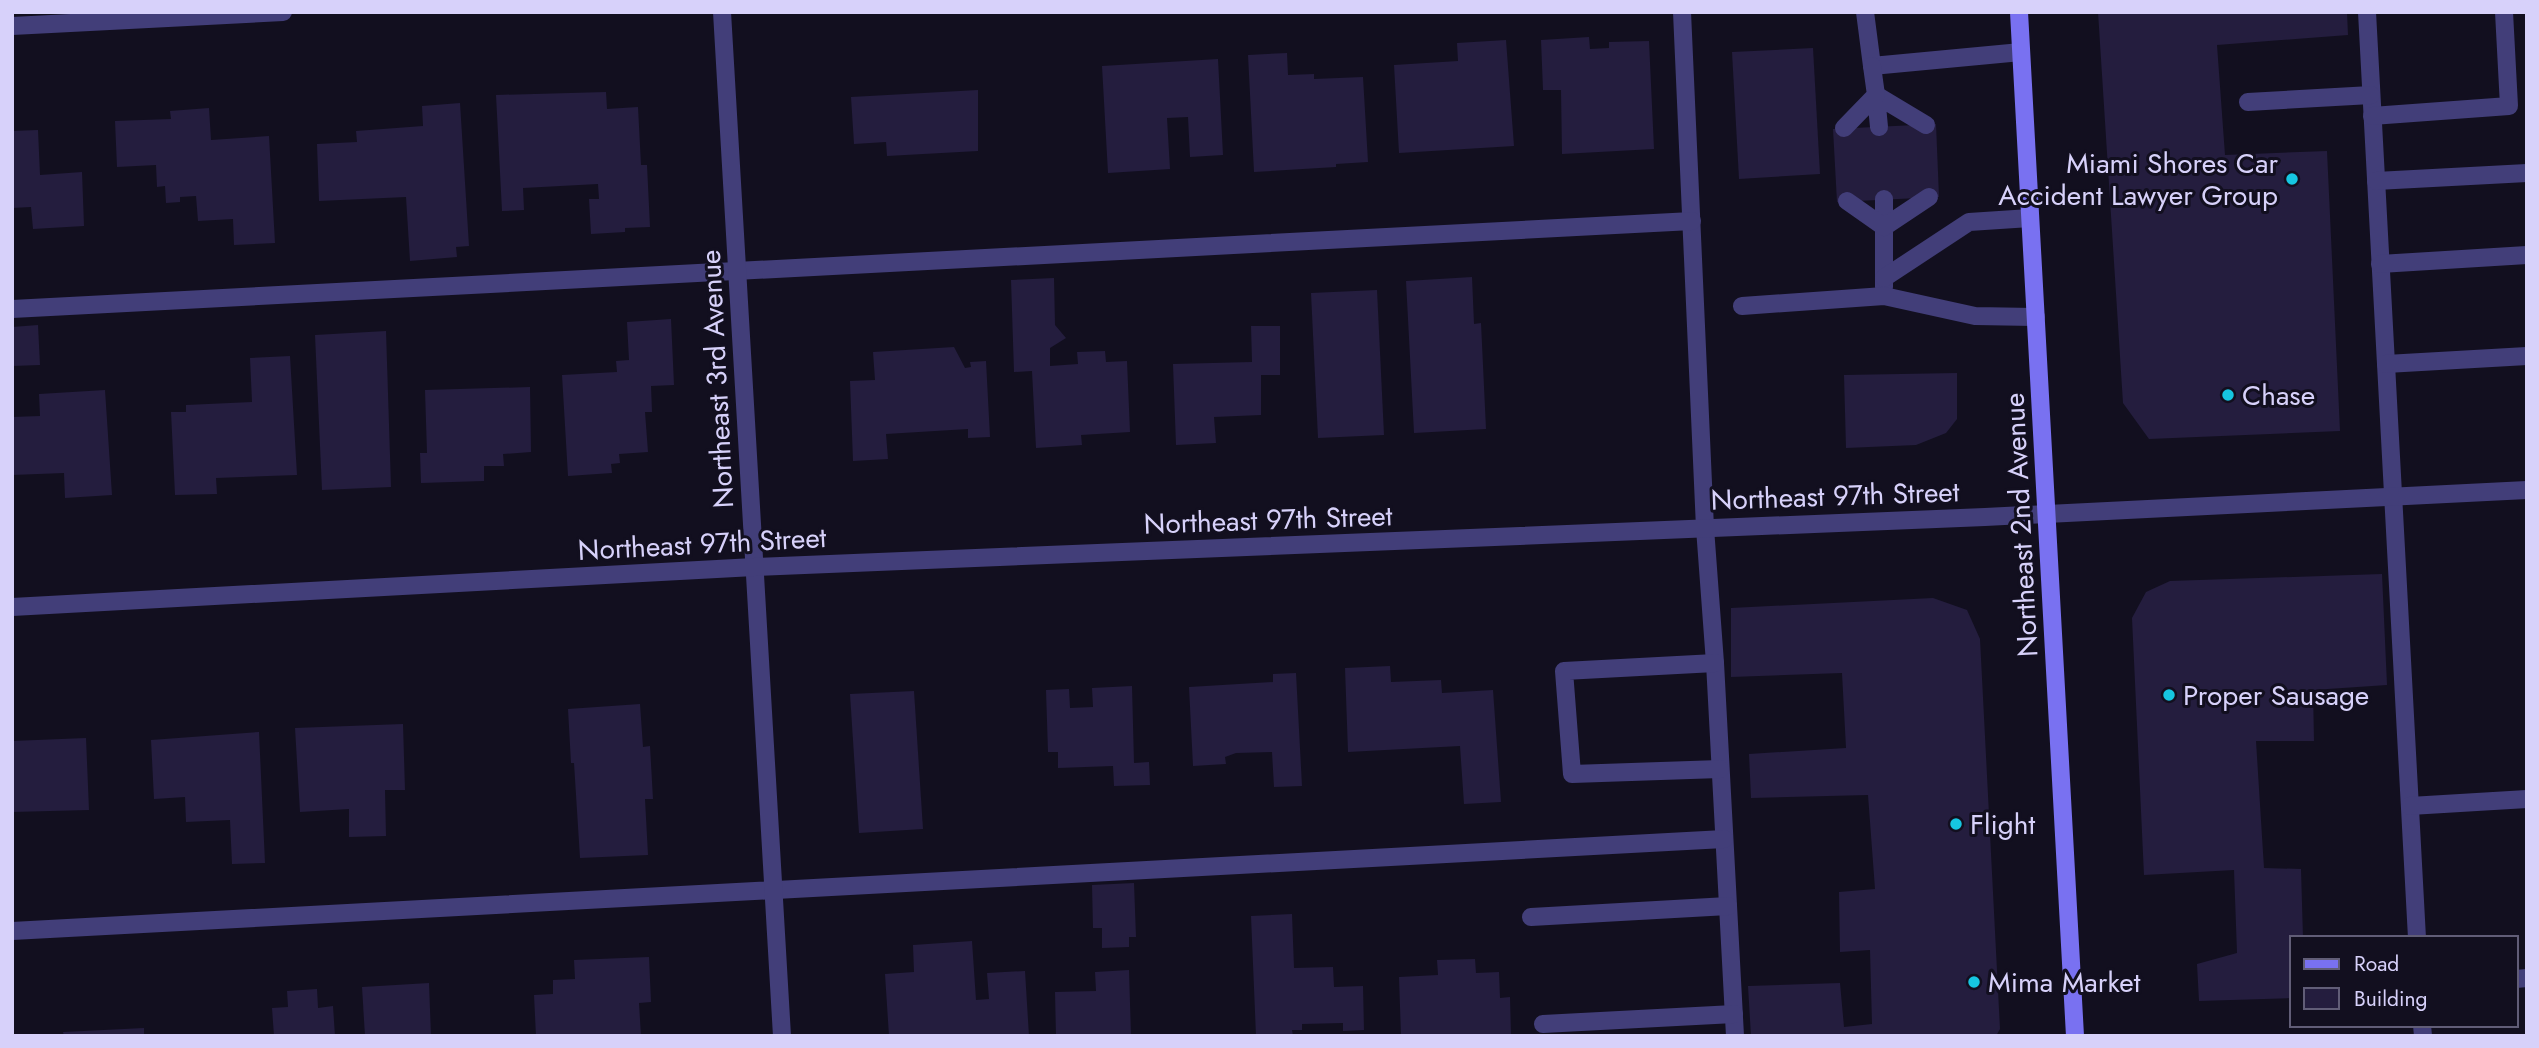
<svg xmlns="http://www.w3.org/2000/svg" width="2539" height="1048" font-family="Jost,sans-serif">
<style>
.building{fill:#241d3e}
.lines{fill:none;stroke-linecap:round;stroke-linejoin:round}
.service{stroke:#423e79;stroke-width:18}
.minor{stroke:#423e79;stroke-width:18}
.tertiary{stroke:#423e79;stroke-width:18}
.secondary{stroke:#7971f1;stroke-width:18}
.poi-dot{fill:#16c6e1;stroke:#120f1f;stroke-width:2.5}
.labels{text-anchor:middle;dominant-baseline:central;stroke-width:6;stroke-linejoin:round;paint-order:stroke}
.poi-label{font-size:28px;fill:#d7d1fa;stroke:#120f1f;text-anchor:start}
.street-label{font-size:28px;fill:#d7d1fa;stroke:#120f1f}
</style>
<rect width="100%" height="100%" fill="#120f1f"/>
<g class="building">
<path d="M2098 12H2347L2348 35 2217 45 2225 155 2327 151 2340 431 2149 439 2123 403Z"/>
<path d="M1589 37 1590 49 1609 48V42L1649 41 1654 149 1562 154 1561 90H1543L1541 40Z"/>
<path d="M1506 40 1514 146 1399 153 1394 65 1458 61 1457 43Z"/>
<path d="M1813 48 1820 174 1739 179 1732 52Z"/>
<path d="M1287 53 1288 75 1314 74V79L1363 77 1368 162 1336 164V167L1254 172 1248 55Z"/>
<path d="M1218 59 1223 155 1190 157 1188 117 1167 118 1170 169 1108 173 1102 66Z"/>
<path d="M978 90V151L887 156 886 142 854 144 851 97Z"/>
<path d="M606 92 607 109 638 107 641 165H647L650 227 625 228V232L591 234 589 199H599L598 184 523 188 524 210 502 211 496 95Z"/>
<path d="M460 103 469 246 456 247 457 257 410 261 406 197 319 201 317 144 357 142 356 131 423 126 422 106Z"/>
<path d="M209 108 211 140 269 136 275 243 234 245 233 219 198 221 196 196 180 197V202L166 203 165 186 157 187 156 165 117 167 115 121 171 119 170 111Z"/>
<path d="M1936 124 1939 197 1837 202 1833 129Z"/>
<path d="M38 130 40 175 82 172 84 226 33 229 31 207 12 208V131Z"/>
<path d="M1472 277 1474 324 1481 323 1486 429 1414 433 1406 281Z"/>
<path d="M1054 278 1055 325 1066 338 1050 348V366L1078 364 1077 352 1105 351 1106 362 1127 361 1130 432 1081 435 1082 445 1036 448 1032 371 1014 372 1011 280Z"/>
<path d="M1377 290 1384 435 1318 438 1311 293Z"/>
<path d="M671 319 674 385 651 386 652 412H645L648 452 619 454 620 463 611 464 612 473 568 476 562 375 617 372 616 361 629 360 627 322Z"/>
<path d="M38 325 40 365 12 366V327Z"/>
<path d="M1251 326H1280V375H1261V415L1214 417 1216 443 1176 445 1173 364 1252 362Z"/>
<path d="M386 331 391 487 322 490 315 335Z"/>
<path d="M954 347 965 368 971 367 970 362 986 361 990 437 968 438V429L886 434 888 459 853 461 850 381 875 380 873 352Z"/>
<path d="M290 356 297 475 216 478 217 494 175 495 171 412H186V405L252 402 250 358Z"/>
<path d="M1957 373V419L1946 433 1916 445 1846 448 1844 375Z"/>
<path d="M530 387 531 452 503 454 504 466H484V481L421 483 420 453H427L425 390Z"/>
<path d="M105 390 112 495 65 498 64 473 12 475V417L40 416 39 394Z"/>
<path d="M2382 574 2387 685 2313 690 2314 741H2256L2264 868 2301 869 2303 938H2292V998L2199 1001 2197 964 2237 953 2234 870 2144 875 2132 618 2146 592 2170 581Z"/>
<path d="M1933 598 1967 610 1980 639 2000 1029 1996 1036H1751L1748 986 1840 983 1844 1027 1872 1024 1870 950 1840 952 1839 892 1875 889 1868 795 1751 798 1749 754 1846 748 1842 673 1731 677V608Z"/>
<path d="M1390 666 1391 682 1441 680 1442 693 1493 690 1501 802 1464 804 1460 746 1348 752 1345 668Z"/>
<path d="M1296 673 1302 786 1274 787 1272 752 1236 753 1225 757 1226 764 1193 766 1189 687 1273 682V674Z"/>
<path d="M1132 686 1134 763 1149 762 1150 785 1114 786 1113 766 1058 768V752H1048L1046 690 1069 689 1070 708 1093 707 1092 688Z"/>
<path d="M914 691 923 829 859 833 850 694Z"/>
<path d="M640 704 643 747 650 746 653 799H645L648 855 580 858 574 763H571L568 709Z"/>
<path d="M403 724 405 790H385L386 836 349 837V809L300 812 295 728Z"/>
<path d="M259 732 265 863 232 864 230 820 186 822 185 797 154 799 151 740Z"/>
<path d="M86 738 89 810 12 812V741Z"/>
<path d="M1134 883 1136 937H1129V947L1102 948V928H1093L1092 885Z"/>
<path d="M1292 914 1294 968 1333 967 1334 987 1363 986 1364 1030 1343 1031V1023L1302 1024V1030H1292L1293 1036H1256L1251 916Z"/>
<path d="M972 941 976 1000 989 999 987 973 1025 971 1029 1036H889L885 974 914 972 913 945Z"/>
<path d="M649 957 651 1002 639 1003 641 1036H536L534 995 553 994V980L575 979 574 960Z"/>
<path d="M1475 959 1476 973 1499 972 1500 998 1510 997 1511 1036H1401L1399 977 1438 975 1437 960Z"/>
<path d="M1129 970 1131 1036H1056L1055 992 1096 991 1095 972Z"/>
<path d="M429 983 431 1036H365L362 987Z"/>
<path d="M317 989 318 1008 333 1006 335 1036H274L272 1008 288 1007 287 991Z"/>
<path d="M144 1028V1036H64L63 1032Z"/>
</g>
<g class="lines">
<g class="service">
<path d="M1682 12 1705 528 1715 663 1735 1036"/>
<path d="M1865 12 1872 66 2021 52"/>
<path d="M2367 12 2417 938"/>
<path d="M2248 102 2371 95"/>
<path d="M2372 116 2509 106 2504 12"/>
<path d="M1879 127 1876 95 1926 125"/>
<path d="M1844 128 1876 95 1872 66"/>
<path d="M2376 181 2527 173"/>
<path d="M1884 199V287"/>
<path d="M1847 201 1884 227 1929 197"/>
<path d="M2380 264 2527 255"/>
<path d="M1884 278 1969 222 2030 218"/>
<path d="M1742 306 1884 296 1975 316 2036 317"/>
<path d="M12 309 1692 221"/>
<path d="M2386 364 2527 356"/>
<path d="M1715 663 1564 671 1572 774 1720 769"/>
<path d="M2410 806 2527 799"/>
<path d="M1531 917 1728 906"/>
<path d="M12 931 1724 839"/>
<path d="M2516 979 2527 978"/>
<path d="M1543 1024 1734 1014"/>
<path d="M2422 1025 2423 1036"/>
</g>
<g class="minor">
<path d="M722 12 782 1036"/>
<path d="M12 607 754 567 1985 517 2527 490"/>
</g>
<path class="tertiary" d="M12 26 283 12"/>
<path class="secondary" d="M2019 12 2075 1036"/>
</g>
<g class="poi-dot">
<circle cx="2292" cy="179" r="7"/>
<circle cx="2228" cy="395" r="7"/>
<circle cx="2169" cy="695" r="7"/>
<circle cx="1956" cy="824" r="7"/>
<circle cx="1974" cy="982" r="7"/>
</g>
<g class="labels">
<g class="poi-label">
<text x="2278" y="163" text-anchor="end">Miami Shores Car<tspan x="2278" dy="32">Accident Lawyer Group</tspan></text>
<text x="2242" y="395">Chase</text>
<text x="2183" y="695">Proper Sausage</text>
<text x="1970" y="824">Flight</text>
<text x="1988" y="982">Mima Market</text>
</g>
<g class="street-label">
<text transform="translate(717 379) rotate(-93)">Northeast 3rd Avenue</text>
<text transform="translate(1835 496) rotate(-2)">Northeast 97th Street</text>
<text transform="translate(1268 520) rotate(-2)">Northeast 97th Street</text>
<text transform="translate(2021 525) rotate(-93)">Northeast 2nd Avenue</text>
<text transform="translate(702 544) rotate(-3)">Northeast 97th Street</text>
</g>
</g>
<rect width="2539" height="1048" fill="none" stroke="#d7d1fa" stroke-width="28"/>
<rect x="2290" y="936" width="228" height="91" fill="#120f1f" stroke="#615d77" stroke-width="2"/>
<rect x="2304" y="959" width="35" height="10" fill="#7971f1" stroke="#615d77" stroke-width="2"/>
<text x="2354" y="971" font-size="21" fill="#d7d1fa">Road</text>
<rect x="2304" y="988" width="35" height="21" fill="#241d3e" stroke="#615d77" stroke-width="2"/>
<text x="2354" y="1006" font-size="21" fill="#d7d1fa">Building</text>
</svg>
